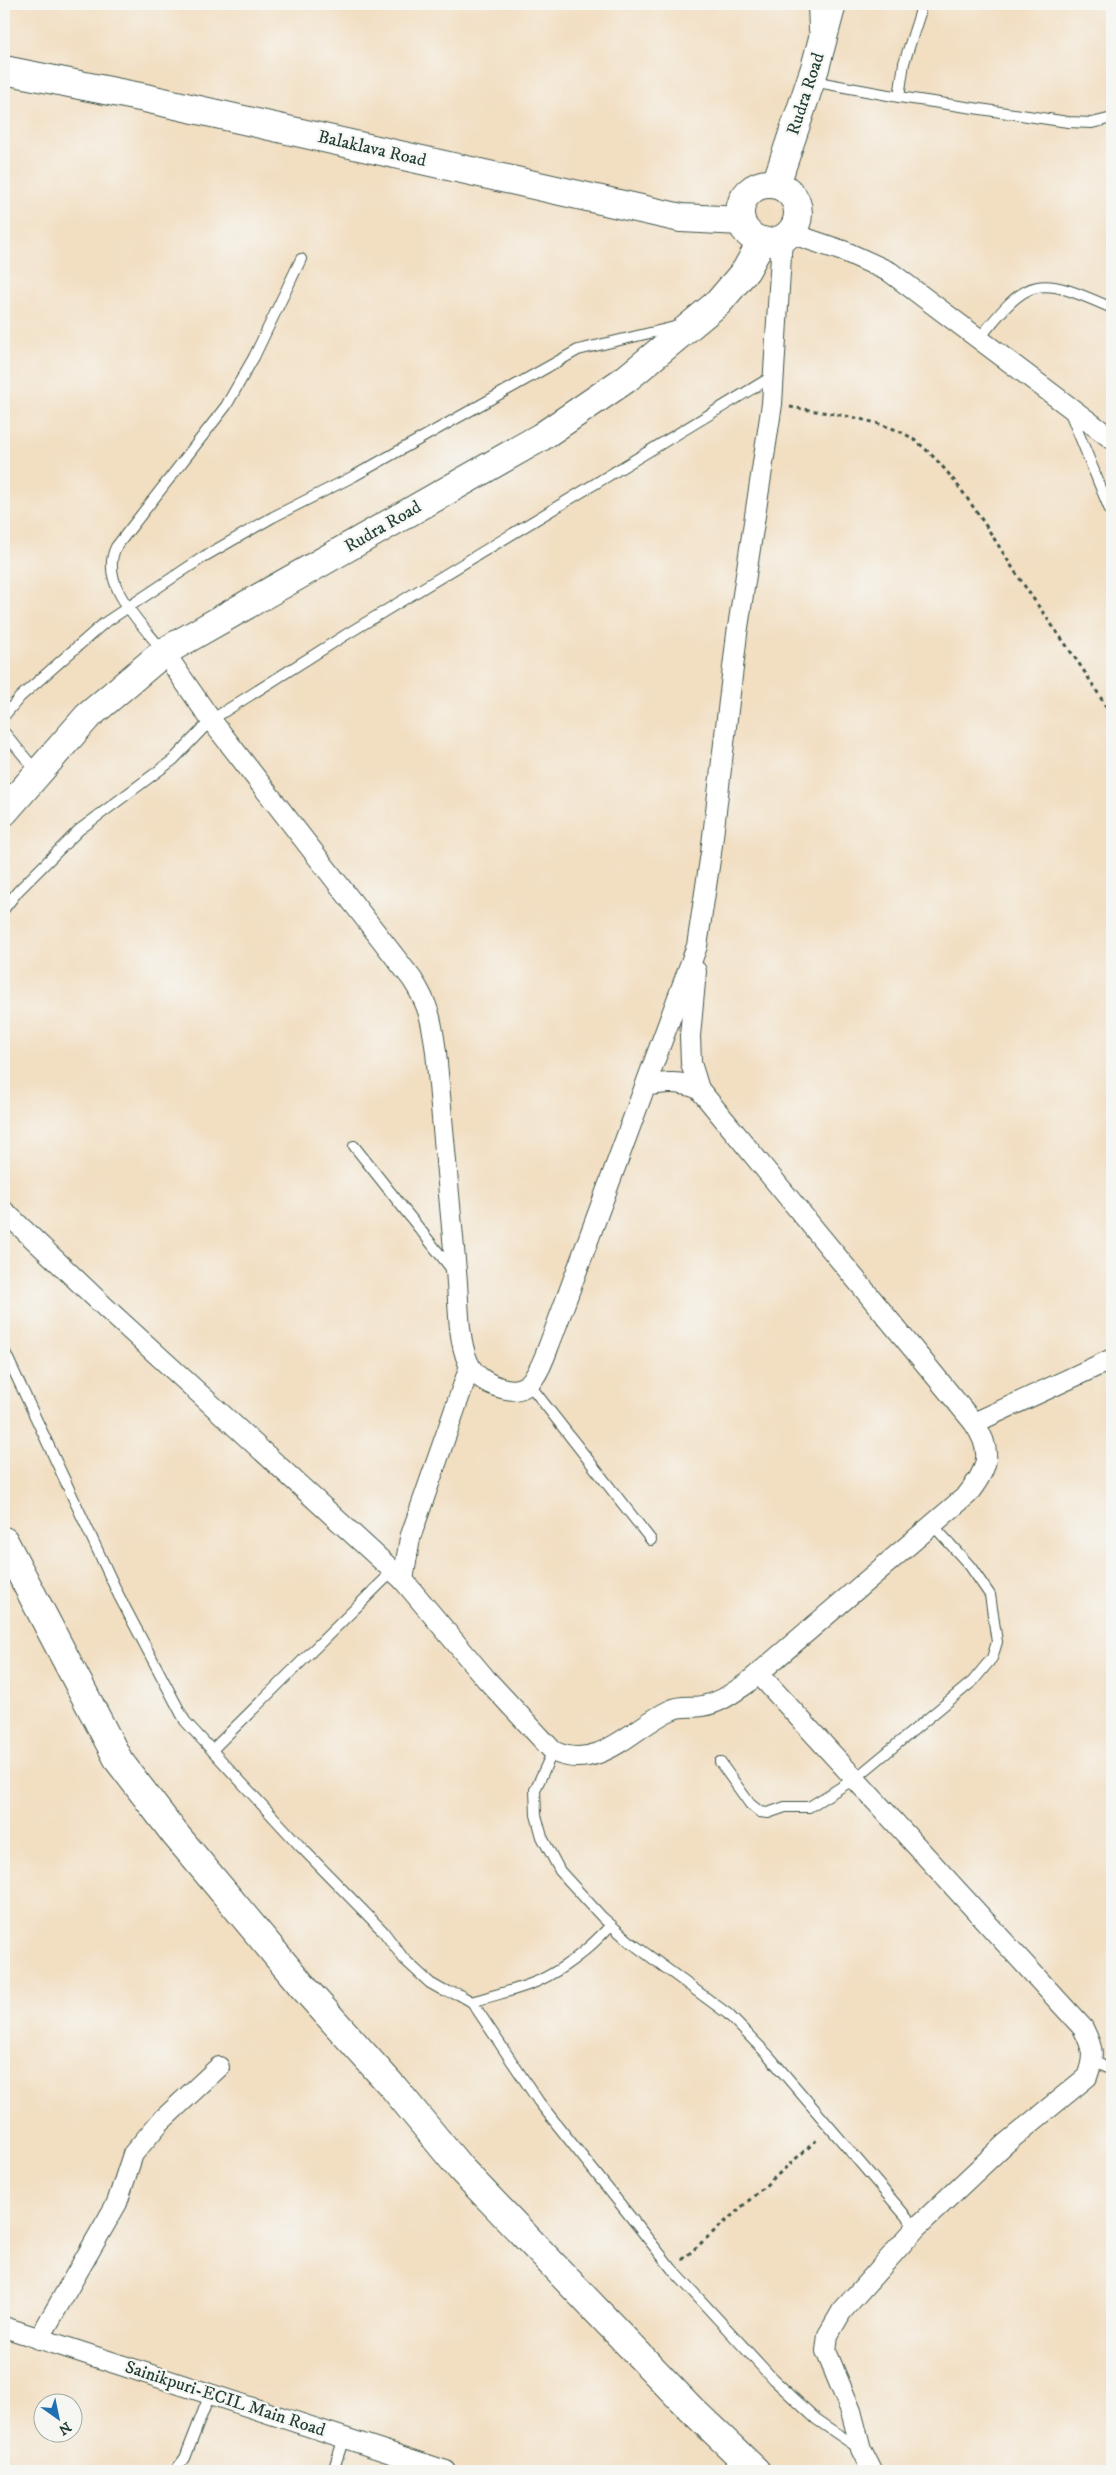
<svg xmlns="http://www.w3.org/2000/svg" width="1116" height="2475" font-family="'IM FELL DW Pica',serif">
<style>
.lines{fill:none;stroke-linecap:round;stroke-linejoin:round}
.lane-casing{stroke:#3f5549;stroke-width:12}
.street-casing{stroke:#3f5549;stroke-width:22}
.secondary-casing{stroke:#3f5549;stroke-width:30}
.path{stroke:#3f5549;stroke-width:3;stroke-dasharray:4 4;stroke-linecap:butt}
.lane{stroke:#fff;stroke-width:10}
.street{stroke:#fff;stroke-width:20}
.secondary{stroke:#fff;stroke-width:28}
.labels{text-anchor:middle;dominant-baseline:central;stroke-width:4.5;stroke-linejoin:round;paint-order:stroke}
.street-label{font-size:18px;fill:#1f3d34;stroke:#f6f6f2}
</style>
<rect width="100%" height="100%" fill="#f6f6f2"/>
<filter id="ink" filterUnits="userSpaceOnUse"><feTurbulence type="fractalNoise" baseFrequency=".02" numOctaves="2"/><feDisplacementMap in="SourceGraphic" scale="10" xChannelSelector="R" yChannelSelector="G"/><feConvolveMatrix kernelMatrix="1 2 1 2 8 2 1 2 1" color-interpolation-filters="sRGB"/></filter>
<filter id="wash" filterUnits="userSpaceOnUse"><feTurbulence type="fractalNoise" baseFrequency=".0096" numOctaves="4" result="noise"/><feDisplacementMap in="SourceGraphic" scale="20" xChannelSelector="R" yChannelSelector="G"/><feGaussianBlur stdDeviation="1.12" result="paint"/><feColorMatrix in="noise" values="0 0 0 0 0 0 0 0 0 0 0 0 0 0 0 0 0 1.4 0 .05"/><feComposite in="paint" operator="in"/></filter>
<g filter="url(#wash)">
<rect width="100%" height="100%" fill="#f2dec1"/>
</g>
<g filter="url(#ink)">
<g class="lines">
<defs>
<g id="lane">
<path d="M813 4 814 30"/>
<path d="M812 81 899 97 1068 122 1092 123 1112 118"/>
<path d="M899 97 904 63 920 13V4"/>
<path d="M979 339C1029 275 1038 275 1112 308"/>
<path d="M1069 410 1112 515"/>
<path d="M163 651C142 624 98 584 116 547L226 406 254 357 301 259"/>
<path d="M4 716 20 697 103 624 205 556 273 517 354 476 578 350 679 326"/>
<path d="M4 732 37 772"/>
<path d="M4 909 18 891 79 830 173 760 211 720 347 634 773 376"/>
<path d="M354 1146 453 1271"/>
<path d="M4 1350 119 1596 185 1721 299 1845 383 1931 404 1959 430 1983 444 1991 458 1994 472 2002 539 2102 672 2269 773 2379 816 2419 860 2449"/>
<path d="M529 1384 651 1540"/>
<path d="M212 1750 393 1571"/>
<path d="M553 1751 535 1790 536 1815 542 1837 560 1871 602 1917 629 1941 728 2014 768 2055 916 2228"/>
<path d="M720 1762 750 1804 760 1812 768 1813 785 1807H809L856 1778 973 1681 992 1658 997 1642 990 1595 970 1566 932 1524"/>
<path d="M472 2002C493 1995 518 1990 538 1981 566 1968 590 1948 611 1925"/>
<path d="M1093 2061 1112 2070"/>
<path d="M175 2471 185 2458 210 2394"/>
<path d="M333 2471 344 2438"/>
</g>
<g id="street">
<path d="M790 233 846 252 890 272 1112 439"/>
<path d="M164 652 211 720 412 979C429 1005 432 1021 436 1052 443 1125 450 1198 456 1271 459 1298 457 1337 468 1362 474 1377 491 1386 506 1389 536 1396 544 1356 553 1335L697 946 711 853 737 634 772 404 782 239"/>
<path d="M696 971 690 1036 691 1063 699 1089"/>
<path d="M4 1211 106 1308 403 1580 486 1679 553 1751C598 1774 634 1726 671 1710 681 1705 691 1708 702 1706 720 1703 731 1694 746 1684L967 1495C988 1469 994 1452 974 1423L699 1089C681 1081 665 1082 646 1086"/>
<path d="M974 1423 1112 1359"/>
<path d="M403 1580 410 1538 470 1366"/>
<path d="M759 1674 1083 2028C1093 2048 1095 2056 1087 2077L1005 2144 916 2228 842 2311 828 2335 826 2351 851 2411 861 2449 872 2471"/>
<path d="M4 2327 446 2471"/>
<path d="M39 2339 117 2203 133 2154 160 2122 219 2067"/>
</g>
<g id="secondary">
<path d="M4 70 145 98 681 218 741 221"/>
<circle cx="769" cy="213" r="29"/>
<path d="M776 184 815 68 832 4"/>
<path d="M4 812 87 717 164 652 541 437 626 379 719 302 746 270 762 241"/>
<path d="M4 1541 119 1761 175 1834 304 1988 394 2088 461 2169 689 2407 756 2471"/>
</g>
</defs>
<use href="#lane" class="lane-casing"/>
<use href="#street" class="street-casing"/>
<use href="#secondary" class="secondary-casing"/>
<g class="path">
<path d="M790 407C826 413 867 417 901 432 948 454 996 545 1026 588 1055 631 1088 672 1112 718"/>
<path d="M682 2260 819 2138"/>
</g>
<use href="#lane" class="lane"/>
<use href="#street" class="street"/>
<use href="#secondary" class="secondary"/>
</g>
</g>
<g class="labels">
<g class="street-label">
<text transform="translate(806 94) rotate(-72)">Rudra Road</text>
<text transform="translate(372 149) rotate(13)">Balaklava Road</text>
<text transform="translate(383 527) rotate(-30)">Rudra Road</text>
<text transform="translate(225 2399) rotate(18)">Sainikpuri-ECIL Main Road</text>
</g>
</g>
<rect width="1116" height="2475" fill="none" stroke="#f6f6f2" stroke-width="20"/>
<g transform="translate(58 2418) rotate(147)"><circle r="24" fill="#f6f6f2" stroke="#a0aca6"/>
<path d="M0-4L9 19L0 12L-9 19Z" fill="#1f6fb2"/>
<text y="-8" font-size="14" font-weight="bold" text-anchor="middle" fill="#1f3d34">N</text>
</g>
</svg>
